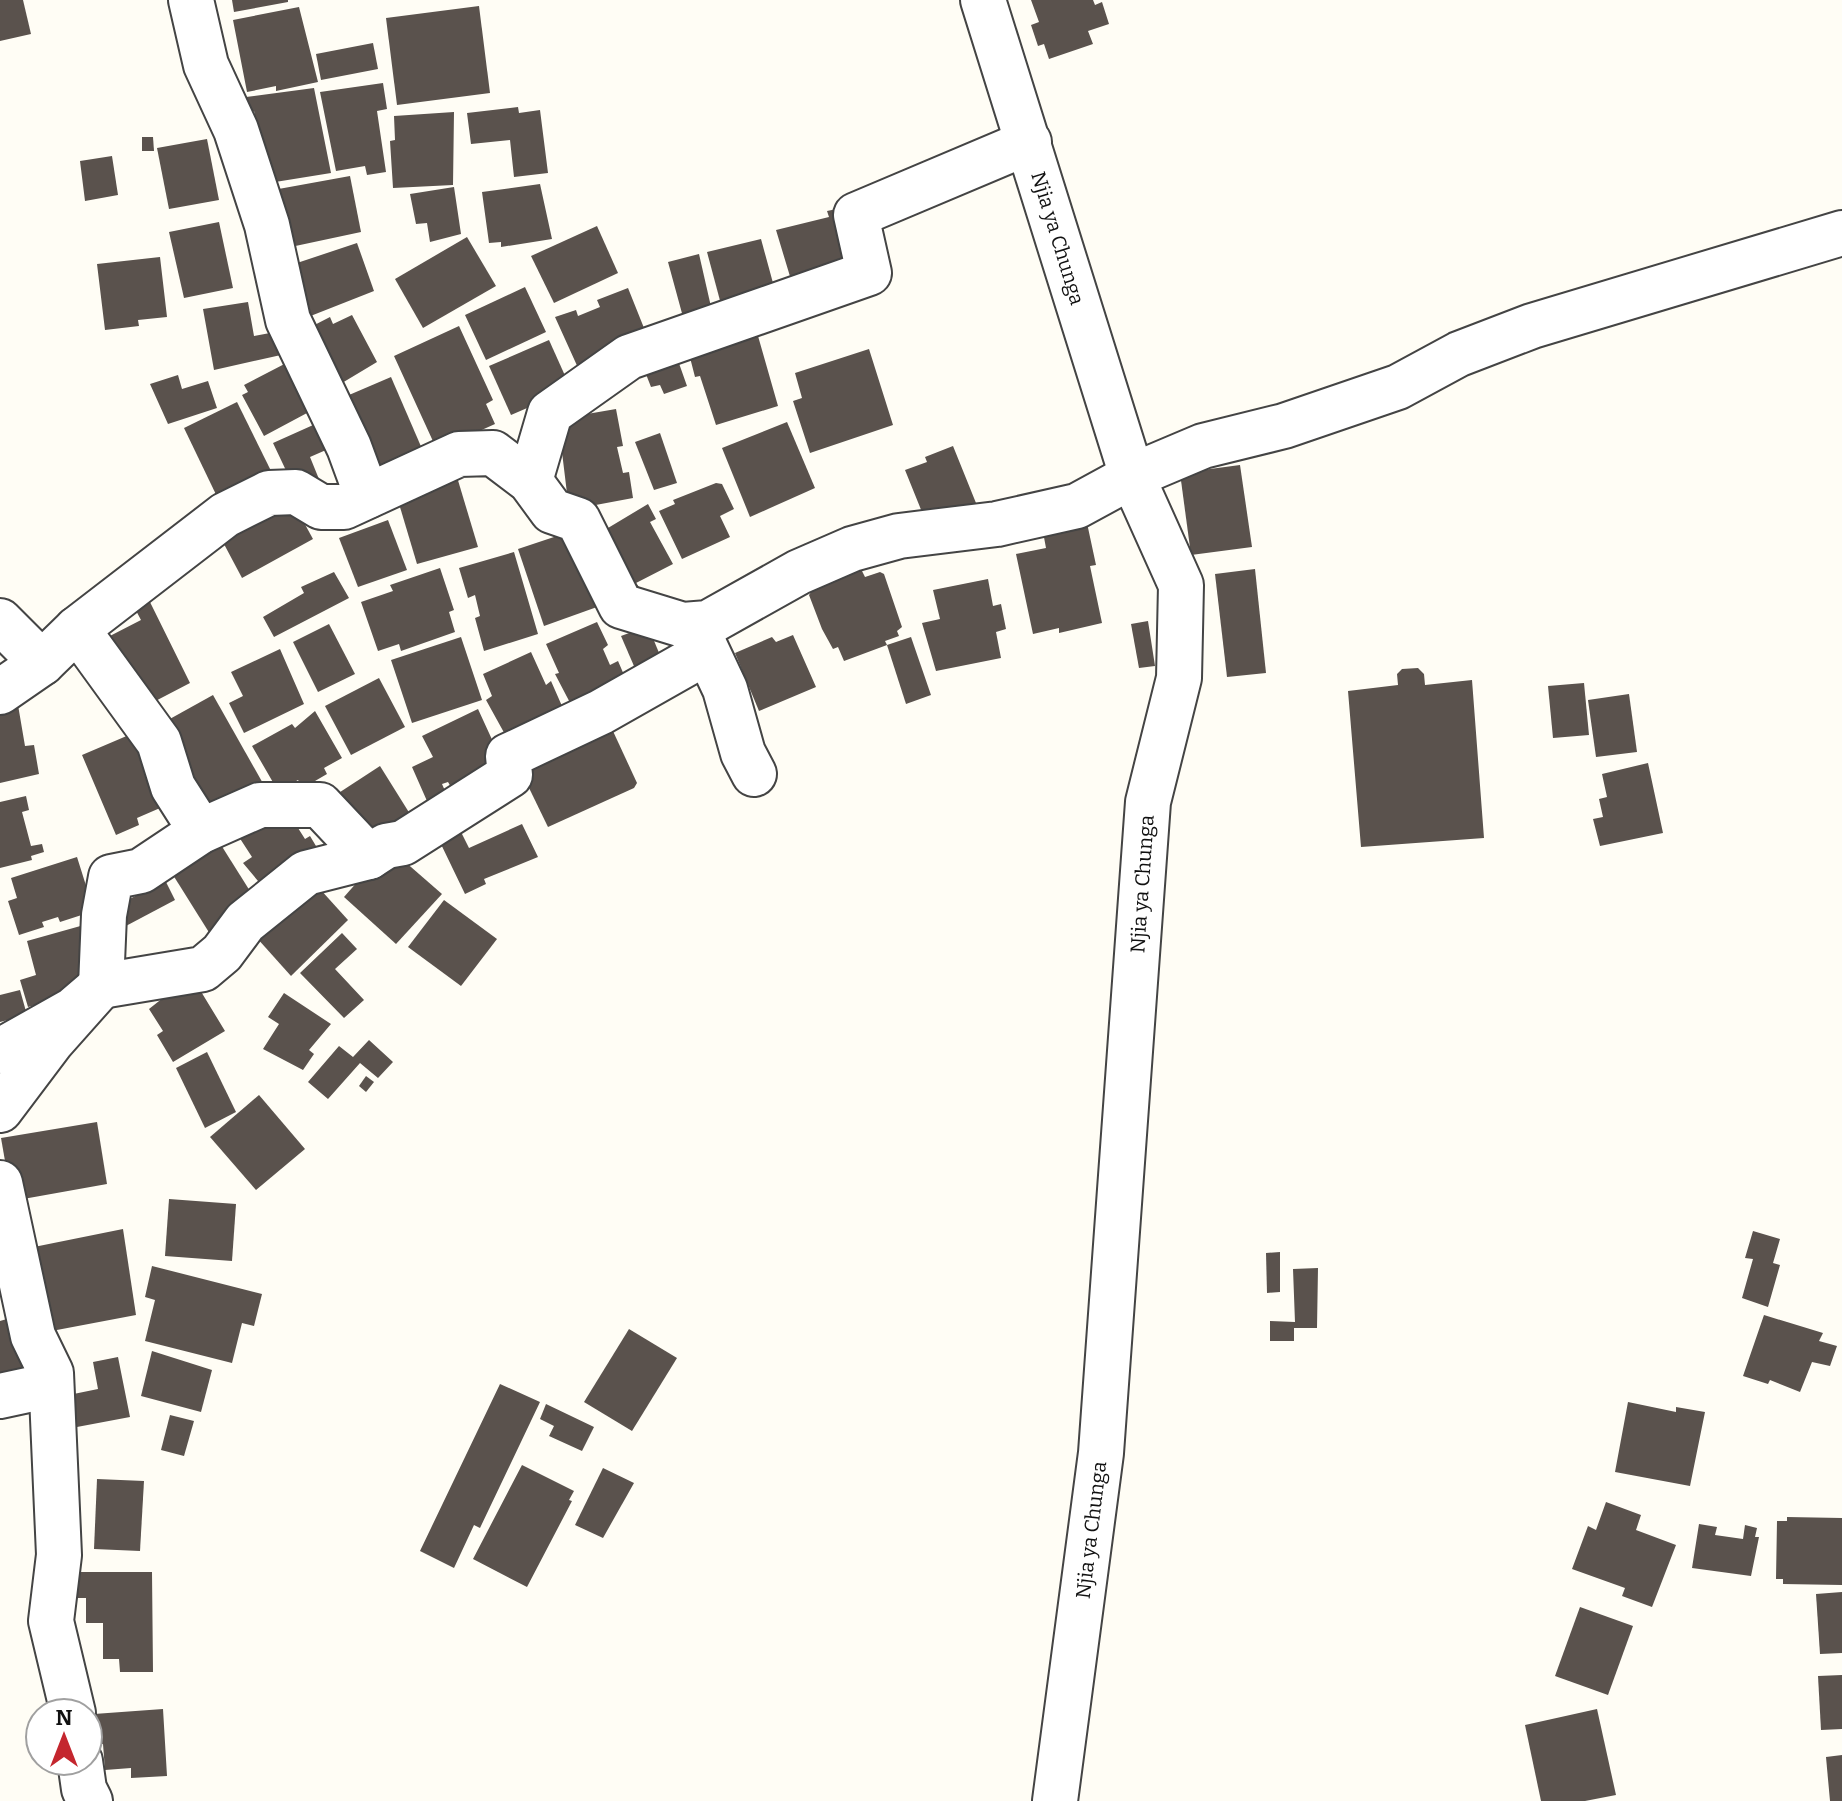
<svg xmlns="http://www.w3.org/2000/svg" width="1842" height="1801" font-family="Bitter,serif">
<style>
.building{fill:#5a524d}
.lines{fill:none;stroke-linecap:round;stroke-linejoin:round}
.minor-casing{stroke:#444;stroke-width:48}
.minor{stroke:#fff;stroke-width:44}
.labels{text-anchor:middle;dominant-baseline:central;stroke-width:8;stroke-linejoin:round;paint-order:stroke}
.street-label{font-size:20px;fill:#111;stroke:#fff}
</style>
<rect width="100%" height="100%" fill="#fffdf5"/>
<g class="building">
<path d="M0 0H23L31 34 0 41Z"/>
<path d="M232 0H288V2L234 12Z"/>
<path d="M1031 0H1093L1095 5 1102 2 1109 24 1088 31 1093 44 1049 59 1044 44 1038 46 1031 25 1039 22Z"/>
<path d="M479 6 490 93 397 105 386 18Z"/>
<path d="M299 7 318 82 276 91V86L247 92 233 20Z"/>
<path d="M373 43 378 69 321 80 316 54Z"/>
<path d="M383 83 387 109 377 111 386 172 367 175 365 166 336 171 320 92Z"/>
<path d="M314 88 331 173 269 183 254 111 249 114 246 97Z"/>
<path d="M518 107 519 113 540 110 548 173 514 177 510 140 471 144 467 113Z"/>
<path d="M454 112 453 185 393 188 390 141 395 140 394 116Z"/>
<path d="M142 137H153L154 151H142Z"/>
<path d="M207 139 219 200 169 209 157 148Z"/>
<path d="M112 156 118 195 85 201 80 161Z"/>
<path d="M350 176 361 232 286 248 273 190Z"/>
<path d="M540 184 552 239 501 247V242L489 243 482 192Z"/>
<path d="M454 187 461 234 430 242 427 223 416 224 410 194Z"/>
<path d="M846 207 861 271 792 283 776 230 829 217 827 211Z"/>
<path d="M219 222 233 288 184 298 169 232Z"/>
<path d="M597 226 618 273 554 303 531 256Z"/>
<path d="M467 237 496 286 423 328 395 279Z"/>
<path d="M761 239 776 294 722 308 707 252Z"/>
<path d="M357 243 374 291 308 317 291 265Z"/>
<path d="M699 254 714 320 686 328 668 262Z"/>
<path d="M160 257 167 317 138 320 139 326 105 330 97 264Z"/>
<path d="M525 287 546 332 486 360 465 315Z"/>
<path d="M628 288 650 343 579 370 555 317 576 310 578 316 600 307 597 300Z"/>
<path d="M248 302 254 336 286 330 290 353 214 370 203 309Z"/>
<path d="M352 315 377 362 327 392 297 334 330 317 333 324Z"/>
<path d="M754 322 778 406 716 425 700 376 695 377 686 342Z"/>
<path d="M459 326 493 400 486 404 495 424 437 450 394 356Z"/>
<path d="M549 340 571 389 511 415 489 366Z"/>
<path d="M869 349 893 425 810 453 793 401 802 398 795 373Z"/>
<path d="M675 352 687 386 664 394 660 385 651 387 642 364Z"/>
<path d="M296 358 322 405 264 436 242 395 248 392 244 385Z"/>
<path d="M178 375 182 389 208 381 217 408 168 424 150 384Z"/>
<path d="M391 377 426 458 371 482 335 401Z"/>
<path d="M237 402 276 481 222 507 184 428Z"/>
<path d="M616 409 623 446 617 447 623 473 629 472 633 498 569 510 558 419Z"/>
<path d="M331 417 342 443 310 457 323 489 291 481 273 443Z"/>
<path d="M787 422 815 488 750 517 722 448Z"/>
<path d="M660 433 677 483 654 490 635 442Z"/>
<path d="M953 446 976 503 926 522 905 470 927 462 925 457Z"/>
<path d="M1240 465 1252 547 1191 555 1180 473Z"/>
<path d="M454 467 478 547 417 564 397 497Z"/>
<path d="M716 483 722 484 734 509 720 516 730 537 682 559 659 511 675 504 673 500Z"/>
<path d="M290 497 313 539 242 578 216 529Z"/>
<path d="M648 504 656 519 650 522 673 564 636 583 639 587 629 593 598 534Z"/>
<path d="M388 520 407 570 358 587 339 538Z"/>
<path d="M1087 523 1096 565 1090 566 1102 623 1059 633V628L1033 634 1016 554 1046 548 1043 532Z"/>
<path d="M572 531 597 607 544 626 518 549Z"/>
<path d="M514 552 538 634 484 651 475 618 480 616 475 595 468 598 459 568Z"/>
<path d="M440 568 454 610 449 612 455 632 401 651 399 644 378 651 361 602 393 591 390 585Z"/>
<path d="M861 569 865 577 880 572 884 574 902 627 897 631 899 636 885 641 887 645 844 661 838 647 833 649 822 629 809 595 814 588Z"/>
<path d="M1255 569 1266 673 1227 677 1215 574Z"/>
<path d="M334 572 349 598 274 637 263 617 304 593 301 587Z"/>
<path d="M988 579 993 606 1001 604 1006 629 996 632 1001 658 936 671 922 623 940 619 933 590Z"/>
<path d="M148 598 190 683 142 708 106 638 141 620 133 605Z"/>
<path d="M1148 621 1155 666 1139 668 1131 624Z"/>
<path d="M597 622 608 645 603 649 610 665 618 661 631 691 578 718 555 674 559 673 546 644Z"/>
<path d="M329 624 355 674 318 692 293 642Z"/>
<path d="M648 626 666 670 640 680 621 636Z"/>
<path d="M793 635 816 687 759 711 735 653 772 637 776 642Z"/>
<path d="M461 637 482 700 412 723 391 660Z"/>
<path d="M911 637 931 695 906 704 887 645Z"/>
<path d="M280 649 304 704 244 733 229 703 243 696 231 672Z"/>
<path d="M531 652 546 685 551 681 569 722 507 738 486 700 492 696 483 674Z"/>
<path d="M1418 668 1424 674 1425 685 1472 680 1484 838 1361 847 1348 691 1398 685 1397 674 1402 669Z"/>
<path d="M379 678 405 727 351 755 325 706Z"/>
<path d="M1584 683 1589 735 1553 738 1548 686Z"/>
<path d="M1629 694 1637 752 1596 757 1588 700Z"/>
<path d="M213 695 265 787 212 818 159 725Z"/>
<path d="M18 705 25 746 34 745 39 774 0 783V708Z"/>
<path d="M478 709 506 770 452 789 448 782 442 784 446 793 427 801 412 767 433 757 422 736Z"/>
<path d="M315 711 342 758 324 768 327 774 303 788 298 780 278 791 252 746 292 724 295 728Z"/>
<path d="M606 716 637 783 634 788 548 827 514 757Z"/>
<path d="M136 732 167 805 137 818 139 825 116 835 82 755Z"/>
<path d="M1648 763 1663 833 1600 846 1593 819 1603 817 1599 799 1607 797 1602 774Z"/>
<path d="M380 766 410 814 365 844 334 796Z"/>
<path d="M26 796 29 810 22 812 31 846 42 844 44 852 31 856 32 860 0 868V802Z"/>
<path d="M284 806 305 839 310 836 322 856 268 893 243 863 252 857 239 837Z"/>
<path d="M522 824 538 857 484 879 486 884 465 894 438 838 459 828 469 848Z"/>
<path d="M216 837 255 899 210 934 168 867Z"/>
<path d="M388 847 442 894 396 944 344 897Z"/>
<path d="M77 857 94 911 60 922 58 917 42 922 44 927 19 935 8 901 17 898 11 878Z"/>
<path d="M310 878 348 920 291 976 248 928Z"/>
<path d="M165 880 175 900 124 927 113 908Z"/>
<path d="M444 900 497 939 461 986 408 947Z"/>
<path d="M84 925 90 990 28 1007 20 980 36 975 27 941Z"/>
<path d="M342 933 357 949 335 969 364 1000 344 1018 300 973Z"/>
<path d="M197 985 225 1031 173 1062 157 1035 163 1031 149 1009 173 990 178 997Z"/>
<path d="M20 990 27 1015 0 1022V995Z"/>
<path d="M284 993 331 1024 309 1050 314 1054 303 1070 263 1049 279 1024 268 1017Z"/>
<path d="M369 1040 393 1062 378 1078 360 1063 328 1099 308 1082 339 1046 353 1057Z"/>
<path d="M207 1052 236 1112 205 1128 176 1068Z"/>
<path d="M366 1076 374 1082 366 1092 359 1086Z"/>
<path d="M259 1095 305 1149 256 1190 210 1137Z"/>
<path d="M97 1122 107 1184 12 1201 1 1138Z"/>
<path d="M169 1199 236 1204 232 1261 165 1256Z"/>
<path d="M123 1229 136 1315 41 1333 24 1249Z"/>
<path d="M1753 1231 1780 1239 1773 1263 1780 1265 1768 1307 1742 1298 1753 1259 1745 1258Z"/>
<path d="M1280 1252V1292L1267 1293 1266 1253Z"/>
<path d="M152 1266 262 1294 254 1326 242 1323 232 1363 145 1341 155 1300 145 1297Z"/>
<path d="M1318 1268 1317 1328H1294V1341H1270V1321L1295 1322 1293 1269Z"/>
<path d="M1764 1315 1823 1333 1819 1341 1837 1346 1830 1366 1812 1362 1800 1392 1770 1380 1768 1384 1743 1376Z"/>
<path d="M17 1316 36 1375 0 1386V1321Z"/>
<path d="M629 1329 677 1358 632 1431 584 1402Z"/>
<path d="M152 1351 212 1370 201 1412 141 1396Z"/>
<path d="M118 1357 130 1417 61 1430 54 1398 98 1389 93 1362Z"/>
<path d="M500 1384 540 1402 480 1528 474 1525 454 1568 420 1551Z"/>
<path d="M1628 1402 1676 1412V1407L1705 1412 1690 1486 1615 1472Z"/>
<path d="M546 1404 594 1427 582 1451 549 1436 554 1426 540 1419Z"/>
<path d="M170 1415 194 1421 184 1456 161 1450Z"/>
<path d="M522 1465 574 1491 569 1500 572 1501 527 1587 473 1559Z"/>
<path d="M603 1468 634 1483 603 1538 575 1525Z"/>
<path d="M97 1479 144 1481 140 1551 94 1549Z"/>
<path d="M1606 1502 1641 1515 1636 1530 1676 1545 1652 1607 1622 1596 1625 1588 1572 1569 1588 1526 1596 1530Z"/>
<path d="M1787 1517 1842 1518V1585L1783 1584V1579H1776L1777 1521H1787Z"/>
<path d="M1699 1524 1717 1527 1715 1535 1743 1539 1745 1525 1757 1528 1755 1537H1759L1751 1576 1692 1568Z"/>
<path d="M77 1572H152L153 1672H120L119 1659H103V1623H86V1598H78Z"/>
<path d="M1842 1592V1653L1820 1654 1816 1594Z"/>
<path d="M1580 1607 1633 1626 1608 1695 1555 1676Z"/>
<path d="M1842 1675V1729L1821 1730 1818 1676Z"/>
<path d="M163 1709 167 1776 131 1778V1768L105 1770 103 1744H96L94 1714Z"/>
<path d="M1597 1709 1616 1795 1585 1801H1541L1525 1725Z"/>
<path d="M1842 1755V1801H1830L1826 1757Z"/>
</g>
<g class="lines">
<defs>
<g id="minor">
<path d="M191 0 206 65 236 130 267 225 288 320 349 447 367 496"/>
<path d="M983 0 1132 476 1181 585 1179 678 1148 802 1101 1453 1055 1801"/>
<path d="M530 481 550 413 629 357 869 273 856 215 1029 142"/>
<path d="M0 621 42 663"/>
<path d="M77 629 159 742 173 787 201 831"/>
<path d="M701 638 725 689 743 753 754 774"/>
<path d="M0 692 42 663 77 629 225 515 269 493 296 492 321 507H344L459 454 493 453 530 481 552 511 578 520 621 606 683 625 708 623 799 572 852 549 899 536 997 524 1077 506 1132 476 1203 446 1284 426 1398 387 1459 354 1532 326 1842 233"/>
<path d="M0 1051 73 1010 101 986 203 969 222 953 245 922 306 873 369 857 386 846 403 843 510 775 508 756 601 712 691 661 708 623"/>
<path d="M0 1110 52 1041 101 986 104 915 111 877 141 871 201 831 260 805H320L369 857"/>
<path d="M0 1183 33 1336 51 1373 59 1555 51 1621 73 1713"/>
<path d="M0 1396 51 1385"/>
<path d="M80 1761 84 1789 90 1801"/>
</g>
</defs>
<use href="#minor" class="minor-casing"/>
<use href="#minor" class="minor"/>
</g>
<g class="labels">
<g class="street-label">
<text transform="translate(1058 238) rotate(73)">Njia ya Chunga</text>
<text transform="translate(1142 884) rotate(-86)">Njia ya Chunga</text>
<text transform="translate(1091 1530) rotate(-83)">Njia ya Chunga</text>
</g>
</g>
<g transform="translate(64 1737)"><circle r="38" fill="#ffffff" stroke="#a0a0a0" stroke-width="2"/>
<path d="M0-6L14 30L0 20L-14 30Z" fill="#c4262e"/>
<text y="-12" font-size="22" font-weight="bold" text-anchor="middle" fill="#111111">N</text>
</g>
</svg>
